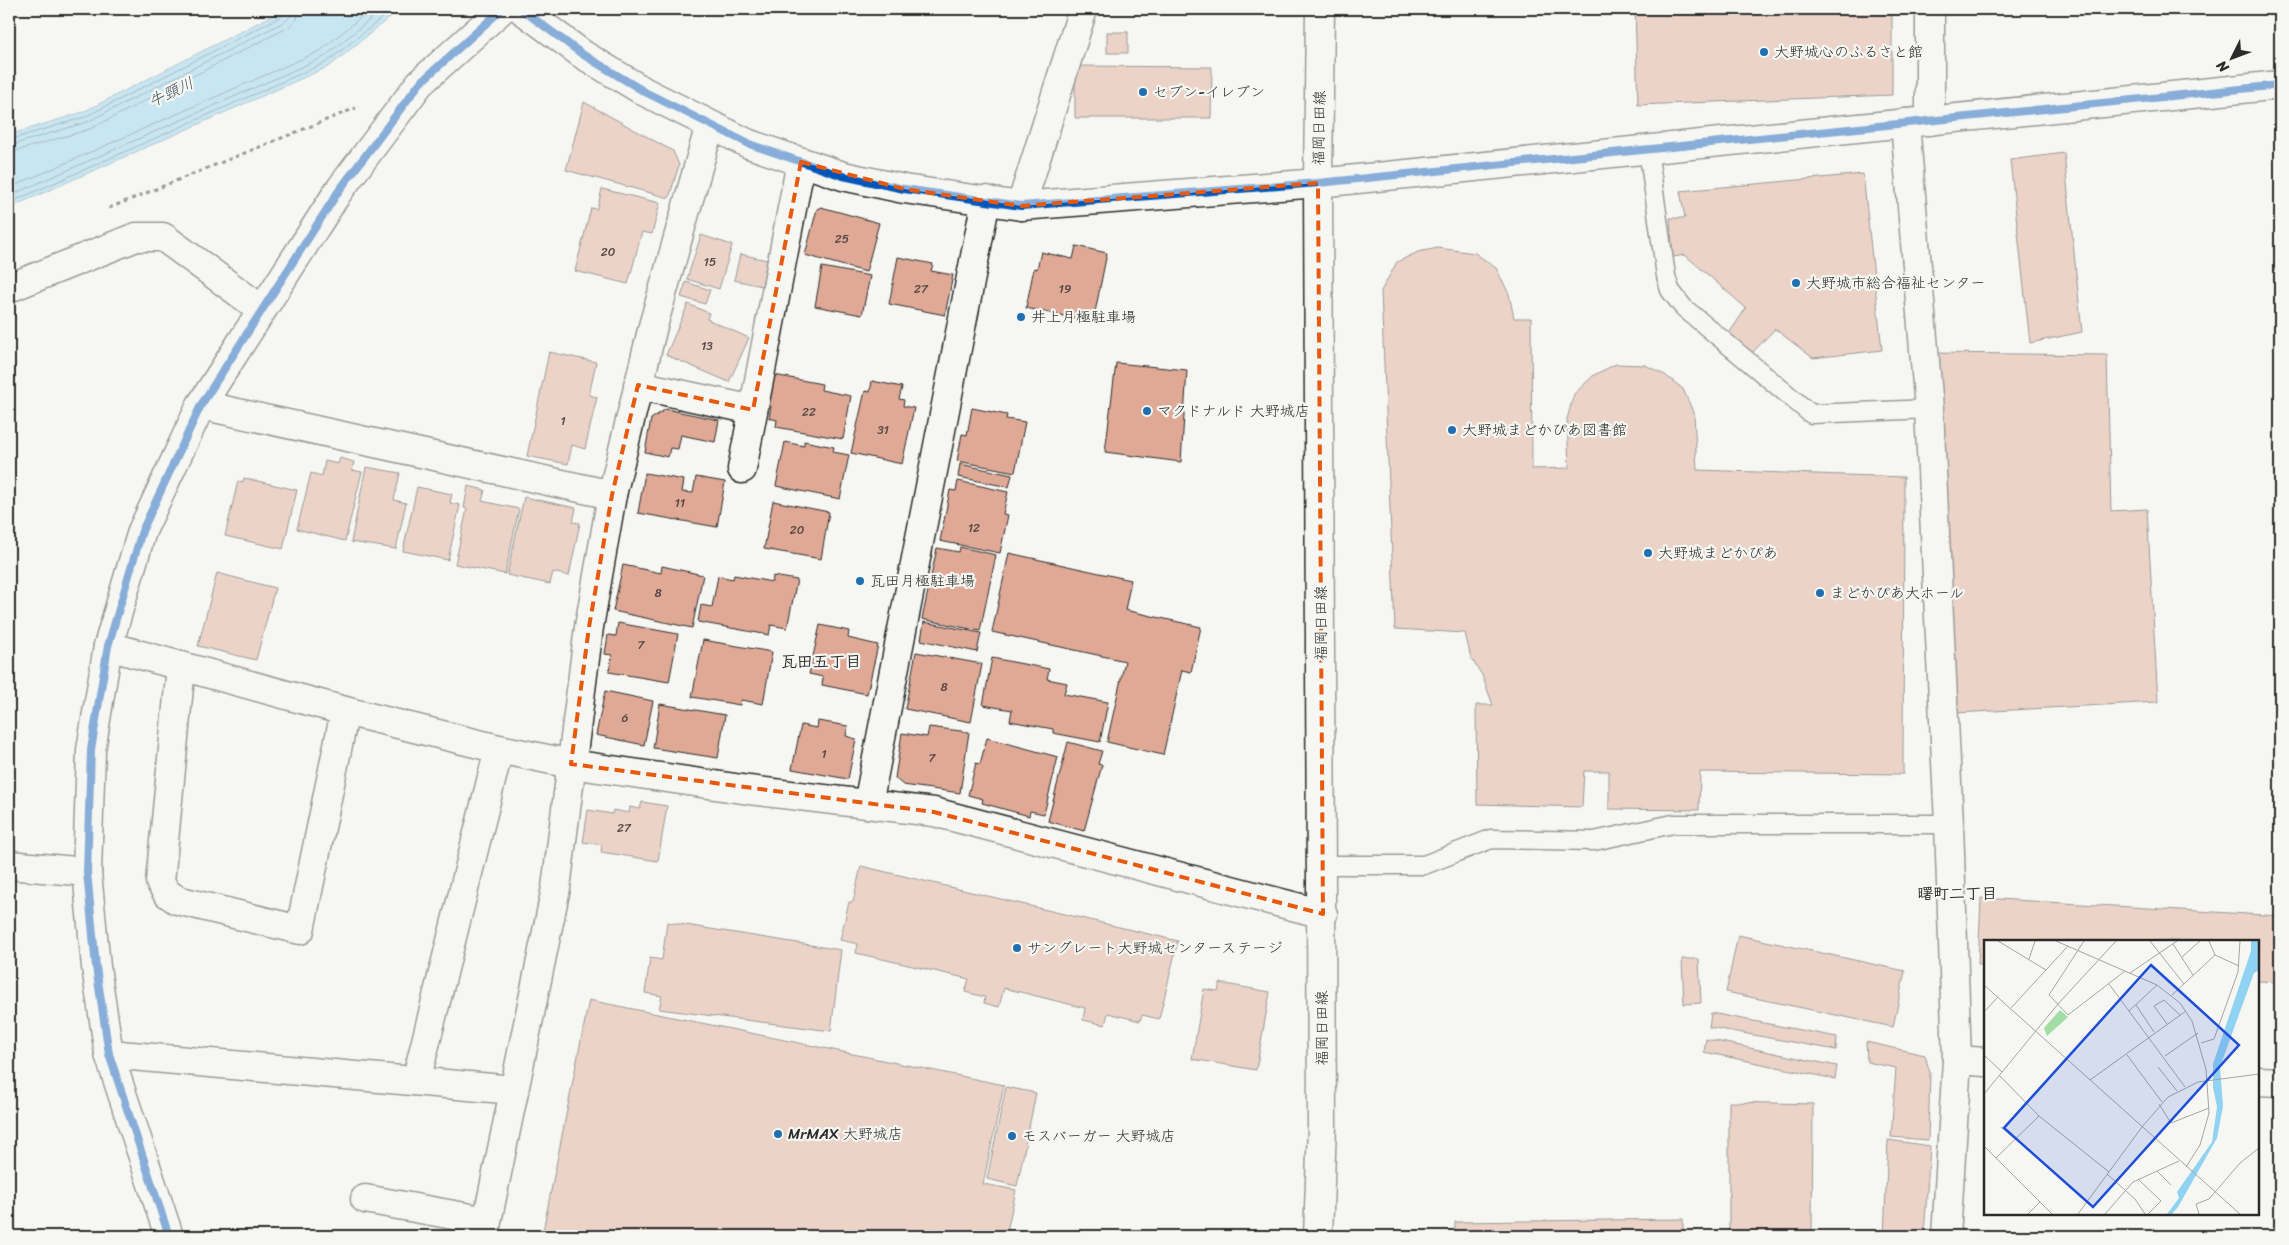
<svg xmlns="http://www.w3.org/2000/svg" width="2289" height="1245" font-family="Sriracha,'Klee One',sans-serif">
<style>
.water{fill:#90d2f2;stroke:#688fa2}
.lines{fill:none;stroke-linecap:round;stroke-linejoin:round}
.shore{stroke:#536e7b;stroke-width:1}
.building{fill:#dfa996;stroke:#2b2b2b}
.service-casing{stroke:#2b2b2b;stroke-width:21}
.minor-casing{stroke:#2b2b2b;stroke-width:31}
.tertiary-casing{stroke:#2b2b2b;stroke-width:31}
.secondary-casing{stroke:#2b2b2b;stroke-width:31}
.path{stroke:#2b2b2b;stroke-width:3;stroke-dasharray:4 4;stroke-linecap:butt}
.service{stroke:#f6f6f2;stroke-width:18}
.minor{stroke:#f6f6f2;stroke-width:28}
.tertiary{stroke:#f6f6f2;stroke-width:28}
.secondary{stroke:#f6f6f2;stroke-width:28}
.cycleway-casing{stroke:#f6f6f2;stroke-width:11}
.cycleway{stroke:#0057b8;stroke-width:8}
.marked{fill:none;stroke:#e8590c;stroke-width:4;stroke-dasharray:10 6;stroke-linejoin:round}
.poi-dot{fill:#1f6fb2;stroke:#f6f6f2;stroke-width:2}
.labels{text-anchor:middle;dominant-baseline:central;stroke-width:4.5;stroke-linejoin:round;paint-order:stroke}
.number-label{font-size:12px;fill:#584a46}
.poi-label{font-size:15px;fill:#2b2b2b;stroke:#f6f6f2;text-anchor:start}
.street-label{font-size:15px;fill:#2b2b2b;stroke:#f6f6f2}
.water-label{font-size:16px;font-style:italic;fill:#44555d;stroke:#f6f6f2}
.neighbourhood-label{font-size:16px;font-weight:bold;fill:#2b2b2b;stroke:#f6f6f2}
.inset-road{fill:none;stroke:#a5a5a2;stroke-width:1}
.view{fill:#1d4ed8;fill-opacity:0.15;stroke:#1d4ed8;stroke-width:2.5}
.inset-edge{fill:none;stroke:#2b2b2b;stroke-width:2.5}
</style>
<rect width="100%" height="100%" fill="#f6f6f2"/>
<filter id="ink" filterUnits="userSpaceOnUse"><feTurbulence type="fractalNoise" baseFrequency=".02" numOctaves="2"/><feDisplacementMap in="SourceGraphic" scale="10" xChannelSelector="R" yChannelSelector="G"/><feConvolveMatrix kernelMatrix="1 2 1 2 8 2 1 2 1" color-interpolation-filters="sRGB"/></filter>
<g filter="url(#ink)">
<path class="water" d="M285 9H400L330 66 9 208V135L83 112Z"/>
<g class="lines">
<g class="shore">
<path d="M9 140 85 117 282 16 286 9"/>
<path d="M9 146 87 122 286 21 291 15 292 9"/>
<path d="M9 153 90 129 289 27 297 19 299 9"/>
<path d="M9 188 320 51 371 9"/>
<path d="M9 196 324 57 383 9"/>
<path d="M9 203 327 62 393 9"/>
</g>
</g>
<g class="building">
<path d="M1635 9H1892V95L1638 105Z"/>
<rect x="1107" y="32" width="21" height="21"/>
<path d="M1075 66 1212 67 1211 118H1075Z"/>
<path d="M584 102 673 151 679 165 669 198 566 170Z"/>
<path d="M2064 153 2082 332 2030 343 2010 160Z"/>
<path d="M1863 174 1882 350 1813 358 1775 329 1750 355 1728 335 1746 308 1685 255 1673 257 1670 218H1685L1680 191Z"/>
<path d="M602 189 660 203 652 234 642 232 628 284 575 271 591 208 597 209Z"/>
<path d="M821 207 879 223 866 272 805 255 817 209Z"/>
<path d="M701 235 732 245 719 289 687 279Z"/>
<path d="M1076 246 1107 253 1093 322 1026 308 1034 268 1037 269 1041 252 1073 259Z"/>
<path d="M1438 248 1475 253 1496 268 1509 294 1514 318H1531L1532 469 1569 468 1567 419 1574 394 1594 375 1616 364 1645 365 1665 375 1683 389 1694 414 1697 470 1904 477 1903 774 1700 772 1699 810 1609 809V771H1584L1582 807 1477 804 1476 705H1493L1482 675 1471 658 1465 633 1395 629 1381 291 1397 262 1418 252Z"/>
<path d="M740 254 767 260 762 286 734 280Z"/>
<path d="M898 257 933 264 931 271 953 275 945 315 889 304Z"/>
<path d="M822 267 870 276 862 315 815 306Z"/>
<path d="M686 282 710 290 705 304 681 297Z"/>
<path d="M688 304 709 313 707 319 749 338 729 382 666 355Z"/>
<path d="M549 352 596 362 589 395 597 397 585 449 572 445 568 464 527 456Z"/>
<path d="M1933 353 2107 355 2111 511 2147 509 2158 702 1957 713Z"/>
<path d="M1116 363 1187 370 1181 462 1105 452Z"/>
<path d="M774 375 822 384 821 390 851 396 843 439 776 427 777 420 769 418 771 406 767 405Z"/>
<path d="M872 381 902 387 899 399 904 400 903 406 914 408 902 464 851 453 865 391 870 392Z"/>
<path d="M972 408 1007 415 1006 419 1025 422 1015 472 957 461 962 434 967 435Z"/>
<path d="M666 409 719 420 715 442 681 435 678 449 670 448 668 457 645 452 651 419Z"/>
<path d="M804 441 834 447 833 452 849 455 840 499 776 486 785 442 804 446Z"/>
<path d="M340 458 354 462 352 470 362 472 345 541 297 529 311 473 322 476 325 461 338 464Z"/>
<path d="M960 464 1012 475 1009 487 958 477Z"/>
<path d="M366 467 400 473 394 500 406 503 396 549 351 542Z"/>
<path d="M645 473 684 480 682 492 693 493 696 477 725 482 717 527 638 513Z"/>
<path d="M244 478 297 490 283 549 225 536 238 481 243 482Z"/>
<path d="M958 481 1008 492 1003 514 1008 515 1000 553 940 541 950 490 956 491Z"/>
<path d="M468 486 485 490 482 501 519 509 505 574 455 564 467 509 464 508Z"/>
<path d="M417 487 452 494 450 503 460 505 448 560 403 551Z"/>
<path d="M524 497 576 508 573 522 580 523 569 576 553 572 550 584 507 575Z"/>
<path d="M773 501 829 512 821 559 764 549Z"/>
<path d="M960 547 996 555 980 631 922 619 937 548 959 552Z"/>
<path d="M1009 553 1131 580 1125 610 1201 627 1191 672 1182 670 1163 755 1107 742 1125 661 992 632Z"/>
<path d="M623 565 661 573 662 566 703 575 692 628 613 611Z"/>
<path d="M217 573 275 588 256 660 198 646Z"/>
<path d="M734 575 772 582 773 576 797 580 787 628 771 625 769 635 698 622 701 605 712 607 718 576 733 579Z"/>
<path d="M924 622 981 633 977 652 921 640Z"/>
<path d="M618 623 678 634 669 682 609 672 612 655 605 654 608 635 616 636Z"/>
<path d="M820 625 849 631 848 638 878 645 867 694 822 685 823 677 809 674Z"/>
<path d="M703 640 772 652 763 704 741 700 740 705 692 697Z"/>
<path d="M916 652 982 664 971 722 905 709Z"/>
<path d="M992 658 1049 669 1047 679 1067 683 1064 694 1108 702 1100 742 1053 733V729L1010 721 1012 710 983 705Z"/>
<path d="M605 691 653 701 644 745 596 735Z"/>
<path d="M660 704 725 715 718 758 653 748Z"/>
<path d="M818 721 848 726 846 736 856 739 848 779 792 769 801 725 817 728Z"/>
<path d="M929 727 969 732 960 793 903 785 895 778 902 733 927 737Z"/>
<path d="M987 738 1058 757 1044 814 1030 811 1029 816 982 803 983 799 968 795 976 763 980 764Z"/>
<path d="M1068 742 1102 751 1098 764 1102 765 1084 831 1048 821Z"/>
<path d="M642 802 667 806 658 861 601 852 602 845 583 842 588 810 612 814 613 810 629 813 630 807 640 809Z"/>
<path d="M861 866 1178 941 1159 1019 1142 1015 1140 1021 1108 1013 1105 1025 1083 1020 1085 1008 1004 988 999 1007 984 1003 985 997 965 992 969 979 856 953 858 944 840 940 849 902H853Z"/>
<path d="M1981 898 2280 916V982L2258 981V941H1985V965L1978 964Z"/>
<path d="M667 922 841 950 831 1031 659 1009 662 996 645 993 650 958 662 960Z"/>
<path d="M1738 935 1905 971 1893 1027 1726 992Z"/>
<path d="M1682 959H1699L1701 1003 1684 1004Z"/>
<path d="M1220 983 1270 992 1256 1070 1192 1059 1204 989 1218 991Z"/>
<path d="M589 1000 1004 1085 983 1184 1016 1190 1006 1236H542Z"/>
<path d="M1711 1013 1837 1037 1836 1050 1709 1027Z"/>
<path d="M1706 1039 1837 1066 1835 1079 1704 1052Z"/>
<path d="M1866 1042 1925 1055 1930 1073 1928 1140 1891 1137 1896 1068 1867 1062Z"/>
<path d="M1006 1087 1036 1093 1017 1186 987 1179Z"/>
<path d="M1729 1102 1813 1104 1812 1236H1729Z"/>
<path d="M1888 1140 1930 1146 1924 1236H1884Z"/>
<path d="M1683 1219V1236H1455V1222Z"/>
</g>
<g class="lines">
<defs>
<g id="service">
<path d="M1648 149 1666 276 1670 290 1683 307 1811 414 1929 409"/>
<path d="M1322 865H1424L1491 839 1594 841 1673 824H1949"/>
</g>
<g id="minor">
<path d="M502 9 420 83 338 192 201 405 142 531 108 646 345 711 499 749 571 764 749 790 934 812 1323 914"/>
<path d="M1930 121V9"/>
<path d="M1905 123 1929 409 1949 824 1957 1060 1946 1236"/>
<path d="M1021 206 1083 9"/>
<path d="M9 288 136 237H163L261 309"/>
<path d="M638 385 753 410"/>
<path d="M201 405 612 495"/>
<path d="M742 469 801 162"/>
<path d="M181 666 160 882 167 893 177 900 300 930 345 711"/>
<path d="M868 804 986 200"/>
<path d="M9 865 87 872"/>
<path d="M109 1054 514 1090"/>
<path d="M1957 1060 1985 1062"/>
<path d="M416 1081 499 749"/>
<path d="M2258 1081 2280 1082"/>
<path d="M365 1199 487 1221"/>
<path d="M484 1236 556 888 589 627 612 495 653 326 710 125"/>
</g>
<g id="tertiary">
<path d="M521 9 582 54 645 92 749 144 843 176 904 189 1021 206 1318 183 2280 85"/>
<path d="M108 646 91 750 87 872 96 967 109 1054 169 1236"/>
</g>
<path id="secondary" d="M1318 1236 1322 1126 1318 183 1320 9"/>
</defs>
<use href="#service" class="service-casing"/>
<use href="#minor" class="minor-casing"/>
<use href="#tertiary" class="tertiary-casing"/>
<use href="#secondary" class="secondary-casing"/>
<path class="path" d="M109 208 356 108"/>
<use href="#service" class="service"/>
<use href="#minor" class="minor"/>
<use href="#tertiary" class="tertiary"/>
<use href="#secondary" class="secondary"/>
<defs>
<g id="cycleway">
<path d="M521 9 582 54 645 92 749 144 843 176 904 189 1021 206 1318 183 2280 85"/>
<path d="M169 1236 109 1054 96 967 87 872 91 750 108 646 142 531 201 405 338 192 420 83 502 9"/>
</g>
</defs>
<use href="#cycleway" class="cycleway-casing"/>
<use href="#cycleway" class="cycleway"/>
</g>
</g>
<path d="M0 0H2289V1245H0ZM801 162 904 189 1021 206 1318 183 1323 914 934 812 571 764 589 627 612 495 638 385 753 410Z" fill="#f6f6f2" fill-opacity=".55" fill-rule="evenodd"/>
<path class="marked" d="M801 162 904 189 1021 206 1318 183 1323 914 934 812 571 764 589 627 612 495 638 385 753 410Z"/>
<g class="poi-dot">
<circle cx="1764" cy="52" r="5"/>
<circle cx="1143" cy="92" r="5"/>
<circle cx="1796" cy="283" r="5"/>
<circle cx="1021" cy="317" r="5"/>
<circle cx="1147" cy="411" r="5"/>
<circle cx="1452" cy="430" r="5"/>
<circle cx="1648" cy="553" r="5"/>
<circle cx="860" cy="581" r="5"/>
<circle cx="1820" cy="593" r="5"/>
<circle cx="1017" cy="948" r="5"/>
<circle cx="778" cy="1134" r="5"/>
<circle cx="1012" cy="1136" r="5"/>
</g>
<g class="labels">
<g class="number-label">
<text x="842" y="239">25</text>
<text x="608" y="252">20</text>
<text x="710" y="262">15</text>
<text x="921" y="289">27</text>
<text x="1065" y="289">19</text>
<text x="707" y="346">13</text>
<text x="809" y="412">22</text>
<text x="563" y="421">1</text>
<text x="883" y="430">31</text>
<text x="680" y="503">11</text>
<text x="974" y="528">12</text>
<text x="797" y="530">20</text>
<text x="658" y="593">8</text>
<text x="641" y="645">7</text>
<text x="944" y="687">8</text>
<text x="625" y="718">6</text>
<text x="824" y="754">1</text>
<text x="932" y="758">7</text>
<text x="624" y="828">27</text>
</g>
<g class="poi-label">
<text x="1774" y="52">大野城心のふるさと館</text>
<text x="1153" y="92">セブン-イレブン</text>
<text x="1806" y="283">大野城市総合福祉センター</text>
<text x="1031" y="317">井上月極駐車場</text>
<text x="1157" y="411">マクドナルド 大野城店</text>
<text x="1462" y="430">大野城まどかぴあ図書館</text>
<text x="1658" y="553">大野城まどかぴあ</text>
<text x="870" y="581">瓦田月極駐車場</text>
<text x="1830" y="593">まどかぴあ大ホール</text>
<text x="1027" y="948">サングレート大野城センターステージ</text>
<text x="788" y="1134">MrMAX 大野城店</text>
<text x="1022" y="1136">モスバーガー 大野城店</text>
</g>
<g class="street-label">
<text transform="translate(1319 128) rotate(-89)">福岡日田線</text>
<text transform="translate(1321 623) rotate(-90)">福岡日田線</text>
<text transform="translate(1322 1028) rotate(-90)">福岡日田線</text>
</g>
<g class="water-label">
<text transform="translate(171 92) rotate(-25)">牛頸川</text>
</g>
<g class="neighbourhood-label">
<text x="821" y="661">瓦田五丁目</text>
<text x="1957" y="893">曙町二丁目</text>
</g>
</g>
<g transform="translate(1984 940)">
<rect width="275" height="275" fill="#f6f6f2"/>
<path d="M76 70 84 77 63 96 60 88Z" fill="#a1dda4"/>
<path d="M267 1H275V35L274 31 270 33 236 127 239 166 233 198 194 267 188 274H183L195 258 193 252 228 202 233 167 229 147V124L267 11Z" fill="#90d2f2"/>
<path class="inset-road" d="M14 1 62 30M72 1 173 45 196 63 208 81 222 129 225 173 216 205 202 227M100 1 65 55 84 75 141 31M166 1 200 44M225 1 231 15 255 26M189 4 209 35M198 17 216 1M45 19 51 1M146 33 193 1M125 44 201 147M0 45 256 274M188 55 231 15M152 65 170 92M26 69 84 6M145 71 173 45M0 72 14 57M183 84 170 66 180 60 196 75M217 103 230 99 254 32 256 1M0 115 18 132M143 115 178 162M181 116 214 93M174 127 193 151M15 135 55 176 125 232M106 140 202 71M0 154 74 64 132 1M175 164 187 183 225 168M17 187 31 199M0 206 68 274M12 218 55 176M173 231 187 245M123 234 151 259 161 274M155 240 177 261 164 274M44 274 56 262M94 274 158 187 184 157 214 142 275 134M121 274 149 242 195 221M215 274 212 264 225 259 256 223 275 208"/>
<path class="view" d="M167 25 255 105 109 267 20 188Z"/>
<rect width="275" height="275" class="inset-edge"/>
</g>
<rect width="2289" height="1245" fill="none" stroke="#f6f6f2" stroke-width="30"/>
<rect x="15" y="15" width="2259" height="1215" fill="none" stroke="#2b2b2b" stroke-width="2" filter="url(#ink)"/>
<g transform="translate(2232 58) rotate(228)" stroke="#f6f6f2" stroke-width="4" paint-order="stroke">
<path d="M0-4L9 19L0 12L-9 19Z" fill="#2b2b2b"/>
<text y="-8" font-size="14" font-weight="bold" text-anchor="middle" fill="#2b2b2b">N</text>
</g>
</svg>
